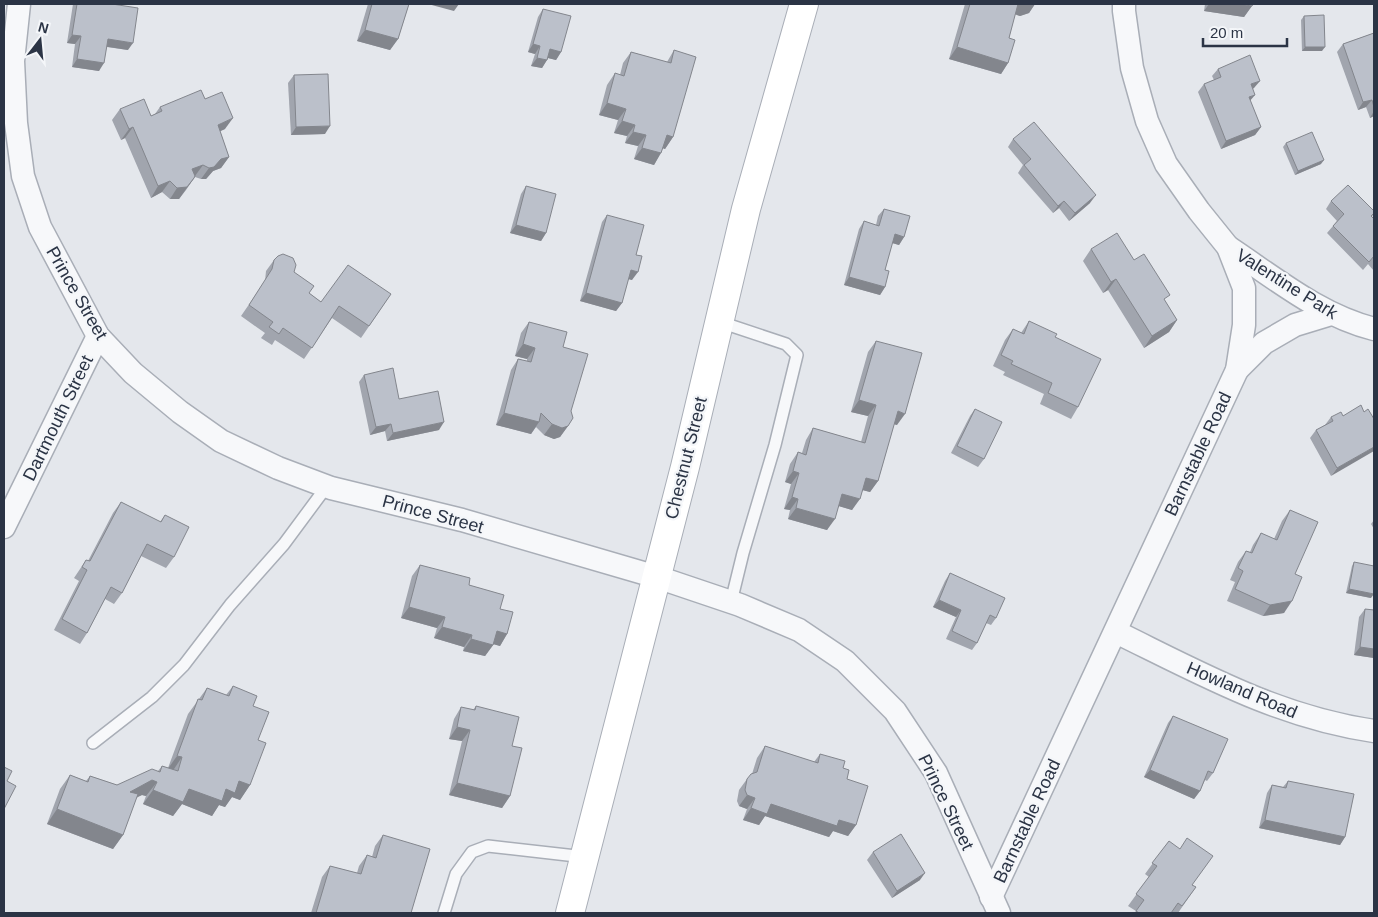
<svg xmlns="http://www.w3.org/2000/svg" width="1378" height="917" font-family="Arial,sans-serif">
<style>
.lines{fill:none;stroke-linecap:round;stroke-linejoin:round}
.lane-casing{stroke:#a9aeb7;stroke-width:14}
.street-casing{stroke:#a9aeb7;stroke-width:25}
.secondary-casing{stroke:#a9aeb7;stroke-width:30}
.lane{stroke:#f7f8fa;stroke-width:11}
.street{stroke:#f7f8fa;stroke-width:22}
.secondary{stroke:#fff;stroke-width:28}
.wall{fill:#a1a5ae}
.shaded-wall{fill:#83868d}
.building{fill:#bbc0ca;stroke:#83868d}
.labels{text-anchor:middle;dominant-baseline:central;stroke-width:4.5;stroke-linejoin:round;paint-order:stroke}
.street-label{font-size:18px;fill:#2b3445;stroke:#f4f6f9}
</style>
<rect width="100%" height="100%" fill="#e4e7ec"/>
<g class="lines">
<defs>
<g id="lane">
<path d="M720 322 786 344 797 355 775 445 743 553 731 602"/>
<path d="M93 743 152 697 184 665 230 605 284 544 327 486"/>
<path d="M444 913 456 874 472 852 488 846 585 857"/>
</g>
<g id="street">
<path d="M19 4 13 61 16 123 23 176 40 227 98 336 133 373 180 412 221 441 278 468 331 488 462 520 657 577 740 605 799 630 845 661 895 711 936 773 999 913"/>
<path d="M1228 247C1275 278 1319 315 1374 329"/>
<path d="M1237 370 1264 343 1295 325 1331 314"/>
<path d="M4 527 98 336"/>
<path d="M1116 632C1202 674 1278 717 1374 731"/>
<path d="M991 897 1237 370 1244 325V288L1228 247 1199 211 1166 164 1147 121 1132 68 1124 11V4"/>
</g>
<path id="secondary" d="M570 913 685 467 746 209 804 4"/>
</defs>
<use href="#lane" class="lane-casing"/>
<use href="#street" class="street-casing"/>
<use href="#secondary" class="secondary-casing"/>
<use href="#lane" class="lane"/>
<use href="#street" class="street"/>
<use href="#secondary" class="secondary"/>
</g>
<g class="wall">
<path d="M73 4H112L128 50 107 47 99 71 72 67 75 44 67 43Z"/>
<path d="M368 4H409L398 39 390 50 357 41Z"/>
<path d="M965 4H1035L1029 13 1020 16 1015 14 1009 38 1008 63 1001 74 949 59Z"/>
<path d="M1205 4H1253L1244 17 1204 11Z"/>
<path d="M543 9 561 52 556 60 548 58 542 68 531 66 535 54 528 52 538 17Z"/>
<path d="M1304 16 1322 51H1302L1301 20Z"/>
<path d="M1374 33V116L1370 118 1366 107 1358 110 1337 52 1343 44Z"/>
<path d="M674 50 673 137 665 149 663 148 654 165 634 159 638 146 625 143 627 136 614 133 618 120 599 115 607 85 615 73 620 75 623 63 631 52 667 62Z"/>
<path d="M1218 69 1254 88 1252 89 1250 101 1261 127 1255 135 1221 149 1198 92 1204 84 1214 80 1212 76Z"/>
<path d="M294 75 325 134 291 135 288 83Z"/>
<path d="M205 99 225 129 220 131 229 157 221 168 213 171 206 179H201L195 177 186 190 179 199H170L162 192 151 198 125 138 121 140 112 120 120 109 151 116 155 114 160 107Z"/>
<path d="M1013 139 1090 203 1069 221 1059 208 1053 213 1018 173 1023 165 1008 147Z"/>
<path d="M1286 143 1321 164 1295 175 1283 147Z"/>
<path d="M526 186 546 233 541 241 510 233 521 194Z"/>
<path d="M1331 201 1374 213 1372 217 1374 219V271L1368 264 1363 270 1327 233 1333 226 1337 221 1326 209Z"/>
<path d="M884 209 904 237 899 245 892 243 885 270V287L880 295 844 285 859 229 864 221 876 225 878 216Z"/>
<path d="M607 215 636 255 632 280 628 279 622 303 616 311 580 301 602 222Z"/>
<path d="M1091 249 1134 260 1165 301 1177 320 1169 332 1144 348 1108 290 1103 293 1083 261Z"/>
<path d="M274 260 294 272 309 293 321 302 391 294 361 338 332 318 304 359 275 340 272 345 261 338 265 333 241 316 265 281 266 271Z"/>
<path d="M1029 321 1055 337 1078 407 1071 419 1040 404 1044 394 1003 375 1005 372 993 366 1005 340 1013 329 1021 333Z"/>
<path d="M529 322 563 347 571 411 568 426 560 437 554 439 544 435 536 427 531 434 496 425 511 370 518 359 527 361V359L515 356 521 333Z"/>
<path d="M876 341 897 425 894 424 878 481 870 492 863 490 852 510 839 506 827 530 788 519 790 510 784 509 791 484 785 482 790 464 798 452 802 453 806 440 813 428 861 442 868 416 851 412 868 352Z"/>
<path d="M364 375 399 399 439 430 387 441 385 431 370 435 359 382Z"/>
<path d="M975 409 984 459 978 467 951 453 970 416Z"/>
<path d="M1364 412 1374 419 1331 476 1310 438 1316 430 1325 425 1331 417 1343 416Z"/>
<path d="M121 502 160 522 165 515 174 557 166 568 141 556 122 593 114 604 105 599 87 633 80 644 54 630 79 581 74 578 86 560 88 561 113 513Z"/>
<path d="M1290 510 1295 574 1284 613 1263 616 1227 601 1235 582 1230 580 1238 562 1246 551 1250 552 1253 545 1261 533 1274 539 1282 521Z"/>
<path d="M1374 520V529L1371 524Z"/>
<path d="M1354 562 1371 598 1346 593 1352 566Z"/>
<path d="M420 565 469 585 500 609 507 634 500 646 494 644 485 656 463 651 464 647 434 638 437 628 401 618 412 576Z"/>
<path d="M950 573 996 618 991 625 986 623 977 643 972 650 946 639 956 617 933 607 945 581Z"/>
<path d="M1365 609 1374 610V658L1354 655 1359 617Z"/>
<path d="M233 686 253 706 258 740 250 785 240 800 232 797 225 807 219 805 212 816 182 804 173 816 143 804 146 796 142 795 136 797 123 835 113 849 47 824 60 789 70 775 86 781 90 776 117 785 158 771 162 766 168 768 188 714 207 688 226 695Z"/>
<path d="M476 706 512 746 510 796 502 808 449 795 462 741 449 739 454 719 461 707 473 710Z"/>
<path d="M1173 716 1213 773 1207 781 1205 780 1200 791 1194 799 1144 777 1168 723Z"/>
<path d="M765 746 814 762 820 754 843 768 847 779 856 825 848 836 833 831 829 837 765 816 759 825 743 820 747 809 739 806 737 801 739 790 747 779 752 774 757 758Z"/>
<path d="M1288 781 1345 837 1340 845 1259 828 1267 793 1272 785 1283 787Z"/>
<path d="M383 835 411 913H311L322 877 330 866 357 873 359 866 367 855 372 857 375 846Z"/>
<path d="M1169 841 1192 885 1196 887 1178 913H1134L1136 911 1128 906 1149 877 1145 874Z"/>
<path d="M873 852 920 880 892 898 867 860Z"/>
</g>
<g class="shaded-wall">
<path d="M428 4H459L454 11Z"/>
<path d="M1017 4H1035L1029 13 1020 16 1011 13Z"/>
<path d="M1209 4H1238L1252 6 1244 17 1204 11Z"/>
<path d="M365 30 398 39 390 50 357 41Z"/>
<path d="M72 35 81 36 75 44 67 43Z"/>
<path d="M108 39 133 43 128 50 102 46Z"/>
<path d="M533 44 540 46 535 54 528 52Z"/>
<path d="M957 47 1008 63 1001 74 949 59Z"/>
<path d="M1305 47H1325L1322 51H1302Z"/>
<path d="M550 49 561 52 556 60 544 57Z"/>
<path d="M537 58 547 60 542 68 531 66Z"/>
<path d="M77 59 104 63 99 71 72 67Z"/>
<path d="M1260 81 1254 88 1245 92 1251 84Z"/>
<path d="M1255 95 1249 102V97Z"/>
<path d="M1372 100 1366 107 1358 110 1363 102Z"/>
<path d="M607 103 626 109 618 120 599 115Z"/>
<path d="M1374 111V116L1370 118Z"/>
<path d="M233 118 225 129 210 136 218 125Z"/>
<path d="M622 121 635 125 627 136 614 133Z"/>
<path d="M330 126 325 134 291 135 296 127Z"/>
<path d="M133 127 125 138 121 140 129 129Z"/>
<path d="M1261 127 1255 135 1221 149 1226 141Z"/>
<path d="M633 132 646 135 638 146 625 143Z"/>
<path d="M667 135 673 137 665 149 659 147Z"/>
<path d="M642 148 661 153 654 165 634 159Z"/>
<path d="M229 157 221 168 213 171 206 179H201L209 168 221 159Z"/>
<path d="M1324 160 1321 164 1295 175 1298 171Z"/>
<path d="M203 165 195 176 184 180 192 169Z"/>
<path d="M194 178 179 199H170L177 188Z"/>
<path d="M170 181 162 192 151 198 158 186Z"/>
<path d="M1096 195 1090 203 1069 221 1075 213Z"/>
<path d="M1064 201 1059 208 1053 213 1058 206Z"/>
<path d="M516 225 546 233 541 241 510 233Z"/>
<path d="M895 234 904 237 899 245 889 242Z"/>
<path d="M631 270 638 272 632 280 625 278Z"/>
<path d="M849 277 885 287 880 295 844 285Z"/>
<path d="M1116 279 1108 290 1103 293 1111 282Z"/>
<path d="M586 293 622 303 616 311 580 301Z"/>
<path d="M1177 320 1169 332 1144 348 1152 336Z"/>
<path d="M523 344 535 348 527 359 515 356Z"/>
<path d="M859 400 876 405 868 416 851 412Z"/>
<path d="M898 411 905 414 897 425 890 423Z"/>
<path d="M504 413 539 422 531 434 496 425Z"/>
<path d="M444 422 439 430 387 441 393 433Z"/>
<path d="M391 424 385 431 370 435 376 427Z"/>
<path d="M552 424 568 426 560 437 554 439 544 435Z"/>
<path d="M1374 447V451L1331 476 1337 468Z"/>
<path d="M793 471 799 473 791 484 785 482Z"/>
<path d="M866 478 878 481 870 492 858 489Z"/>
<path d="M842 494 860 499 852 510 835 505Z"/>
<path d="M792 497 798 499 790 510 784 509Z"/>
<path d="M796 508 835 519 827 530 788 519Z"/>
<path d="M1349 589 1374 594 1371 598 1346 593Z"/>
<path d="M939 600 961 610 956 617 933 607Z"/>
<path d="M1292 601 1284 613 1263 616 1270 605Z"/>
<path d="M409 607 445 617 437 628 401 618Z"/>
<path d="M442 627 472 635 464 647 434 638Z"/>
<path d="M497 631 507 634 500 646 489 643Z"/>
<path d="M471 639 493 645 485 656 463 651Z"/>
<path d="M1360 647 1374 649V658L1354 655Z"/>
<path d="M457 727 470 730 462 741 449 739Z"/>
<path d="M177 756 182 757 172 772 167 770Z"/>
<path d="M1150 770 1200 791 1194 799 1144 777Z"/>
<path d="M152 780 157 782 146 796 142 795 120 806 130 792Z"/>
<path d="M239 781 250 785 240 800 232 797 225 807 219 805 212 816 182 804 173 816 143 804 153 790 189 789Z"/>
<path d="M457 783 510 796 502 808 449 795Z"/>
<path d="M747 795 755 798 747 809 739 806Z"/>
<path d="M771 804 839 820 856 825 848 836 833 831 829 837 765 816 759 825 743 820 751 808Z"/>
<path d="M57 809 123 835 113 849 47 824Z"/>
<path d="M1265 820 1345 837 1340 845 1259 828Z"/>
<path d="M925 873 920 880 892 898 897 891Z"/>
</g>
<g class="building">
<path d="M77 4H112L138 8 133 43 108 39 104 63 77 59 81 36 72 35Z"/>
<path d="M372 4H409L398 39 365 30Z"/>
<path d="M970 4H1018L1009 38 1015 40 1008 63 957 47Z"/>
<path d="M1238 4H1253L1252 6Z"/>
<path d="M543 9 571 16 561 52 550 49 547 60 537 58 540 46 533 44Z"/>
<path d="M1324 15 1325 47H1305L1304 16Z"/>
<path d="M1374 33V107L1372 100 1363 102 1343 44Z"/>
<path d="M674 50 696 57 673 137 667 135 661 153 642 148 646 135 633 132 635 125 622 121 626 109 607 103 615 73 624 76 631 52 671 63Z"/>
<path d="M1250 55 1260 81 1251 84 1255 95 1249 97 1261 127 1226 141 1204 84 1221 77 1218 69Z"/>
<path d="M328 74 330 126 296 127 294 75Z"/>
<path d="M201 90 205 99 222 92 233 118 218 125 229 157 221 159 214 167 209 168 203 165 192 169 195 176 194 178 187 187 177 188 170 181 158 186 133 127 129 129 120 109 144 99 151 116 162 111 160 107Z"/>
<path d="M1034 122 1096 195 1075 213 1064 201 1058 206 1024 165 1031 159 1013 139Z"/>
<path d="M1312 132 1324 160 1298 171 1286 143Z"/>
<path d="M1348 185 1374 211V213L1371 216 1374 219V257V256L1369 262 1333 226 1344 214 1331 201Z"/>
<path d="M526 186 556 194 546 233 516 225Z"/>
<path d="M884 209 910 216 904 237 895 234 885 270 889 271 885 287 849 277 864 221 879 226Z"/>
<path d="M607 215 644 225 636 255 642 256 638 272 631 270 622 303 586 293Z"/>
<path d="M1117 233 1134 260 1144 254 1170 295 1164 299 1177 320 1152 336 1116 279 1111 282 1091 249Z"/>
<path d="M283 254 293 258 296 265 294 272 314 286 309 293 321 302 348 265 391 294 369 326 339 306 312 348 283 328 279 334 269 327 273 322 249 305 272 269 274 260 278 256Z"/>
<path d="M1029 321 1057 334 1055 337 1101 359 1078 407 1048 393 1052 383 1011 364 1013 361 1001 355 1013 329 1024 334Z"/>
<path d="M529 322 567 332 563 347 588 354 571 411 573 418 568 426 562 428 552 424 541 413 539 422 504 413 518 359 531 362 535 348 523 344Z"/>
<path d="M876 341 922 353 905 414 898 411 878 481 866 478 860 499 842 494 835 519 796 508 798 499 792 497 799 473 793 471 798 452 806 455 813 428 865 443 876 405 859 400Z"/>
<path d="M393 368 399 399 438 391 444 422 393 433 391 424 376 427 364 375Z"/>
<path d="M1361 405 1364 412 1368 409 1374 419V447L1337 468 1316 430 1333 421 1331 417 1341 412 1343 416Z"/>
<path d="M975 409 1002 422 984 459 957 446Z"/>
<path d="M121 502 161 522 165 515 189 527 174 557 147 544 122 593 111 587 87 633 62 619 87 570 82 567 86 560 90 561Z"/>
<path d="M1290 510 1318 522 1295 574 1302 577 1292 601 1270 605 1235 589 1243 571 1238 568 1246 551 1252 553 1261 533 1277 540Z"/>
<path d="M1354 562 1374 566V594L1349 589Z"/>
<path d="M420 565 470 578 469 585 504 595 500 609 513 612 507 634 497 631 493 645 471 639 472 635 442 627 445 617 409 607Z"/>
<path d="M950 573 1005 598 996 618 990 615 977 643 952 631 961 610 939 600Z"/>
<path d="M1365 609 1374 610V649L1360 647Z"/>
<path d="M233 686 257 696 253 706 269 712 258 740 266 743 250 785 239 781 235 793 226 789 222 801 189 789 183 802 153 790 157 782 152 780 130 792 138 794 123 835 57 809 70 775 88 782 90 776 117 785 152 769 160 772 162 766 178 771 182 757 177 756 198 699 202 700 207 688 229 696Z"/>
<path d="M476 706 519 717 512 746 522 748 510 796 457 783 470 730 457 727 461 707 475 710Z"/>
<path d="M1173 716 1228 739 1213 773 1208 771 1200 791 1150 770Z"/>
<path d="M765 746 818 763 820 754 845 761 843 768 849 770 847 779 868 786 856 825 839 820 837 826 771 804 767 814 751 808 755 798 747 795 745 790 747 779 751 774 757 772Z"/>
<path d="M4 767 12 771 7 781 16 786 4 809Z"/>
<path d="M1288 781 1354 794 1345 837 1265 820 1272 785 1286 788Z"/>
<path d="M901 834 925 873 897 891 873 852Z"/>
<path d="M383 835 430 849 411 913H316L330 866 361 874 367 855 376 858Z"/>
<path d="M1187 838 1213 856 1192 885 1196 887 1182 906 1178 903 1171 913H1139L1136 911 1144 900 1136 894 1157 866 1152 863 1169 841 1180 849Z"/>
</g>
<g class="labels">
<g class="street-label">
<text transform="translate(1287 284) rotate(32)">Valentine Park</text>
<text transform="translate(77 293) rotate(60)">Prince Street</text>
<text transform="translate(58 418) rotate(-64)">Dartmouth Street</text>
<text transform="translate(1198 454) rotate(-65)">Barnstable Road</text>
<text transform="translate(686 458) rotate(-76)">Chestnut Street</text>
<text transform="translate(433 514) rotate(15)">Prince Street</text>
<text transform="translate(1242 690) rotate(23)">Howland Road</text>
<text transform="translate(946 802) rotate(64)">Prince Street</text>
<text transform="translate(1027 821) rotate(-65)">Barnstable Road</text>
</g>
</g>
<rect width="1378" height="917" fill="none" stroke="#2b3445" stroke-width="10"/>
<g transform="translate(40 40) rotate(16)" stroke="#f4f6f9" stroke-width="4" paint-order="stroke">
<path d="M0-4L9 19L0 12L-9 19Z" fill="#2b3445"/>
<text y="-8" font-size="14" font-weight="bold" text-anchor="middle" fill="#2b3445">N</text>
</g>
<path d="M1203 38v8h84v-8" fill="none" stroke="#2b3445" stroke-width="2.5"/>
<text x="1210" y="38" font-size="15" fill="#2b3445" stroke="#f4f6f9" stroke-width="4" paint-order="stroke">20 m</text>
</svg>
